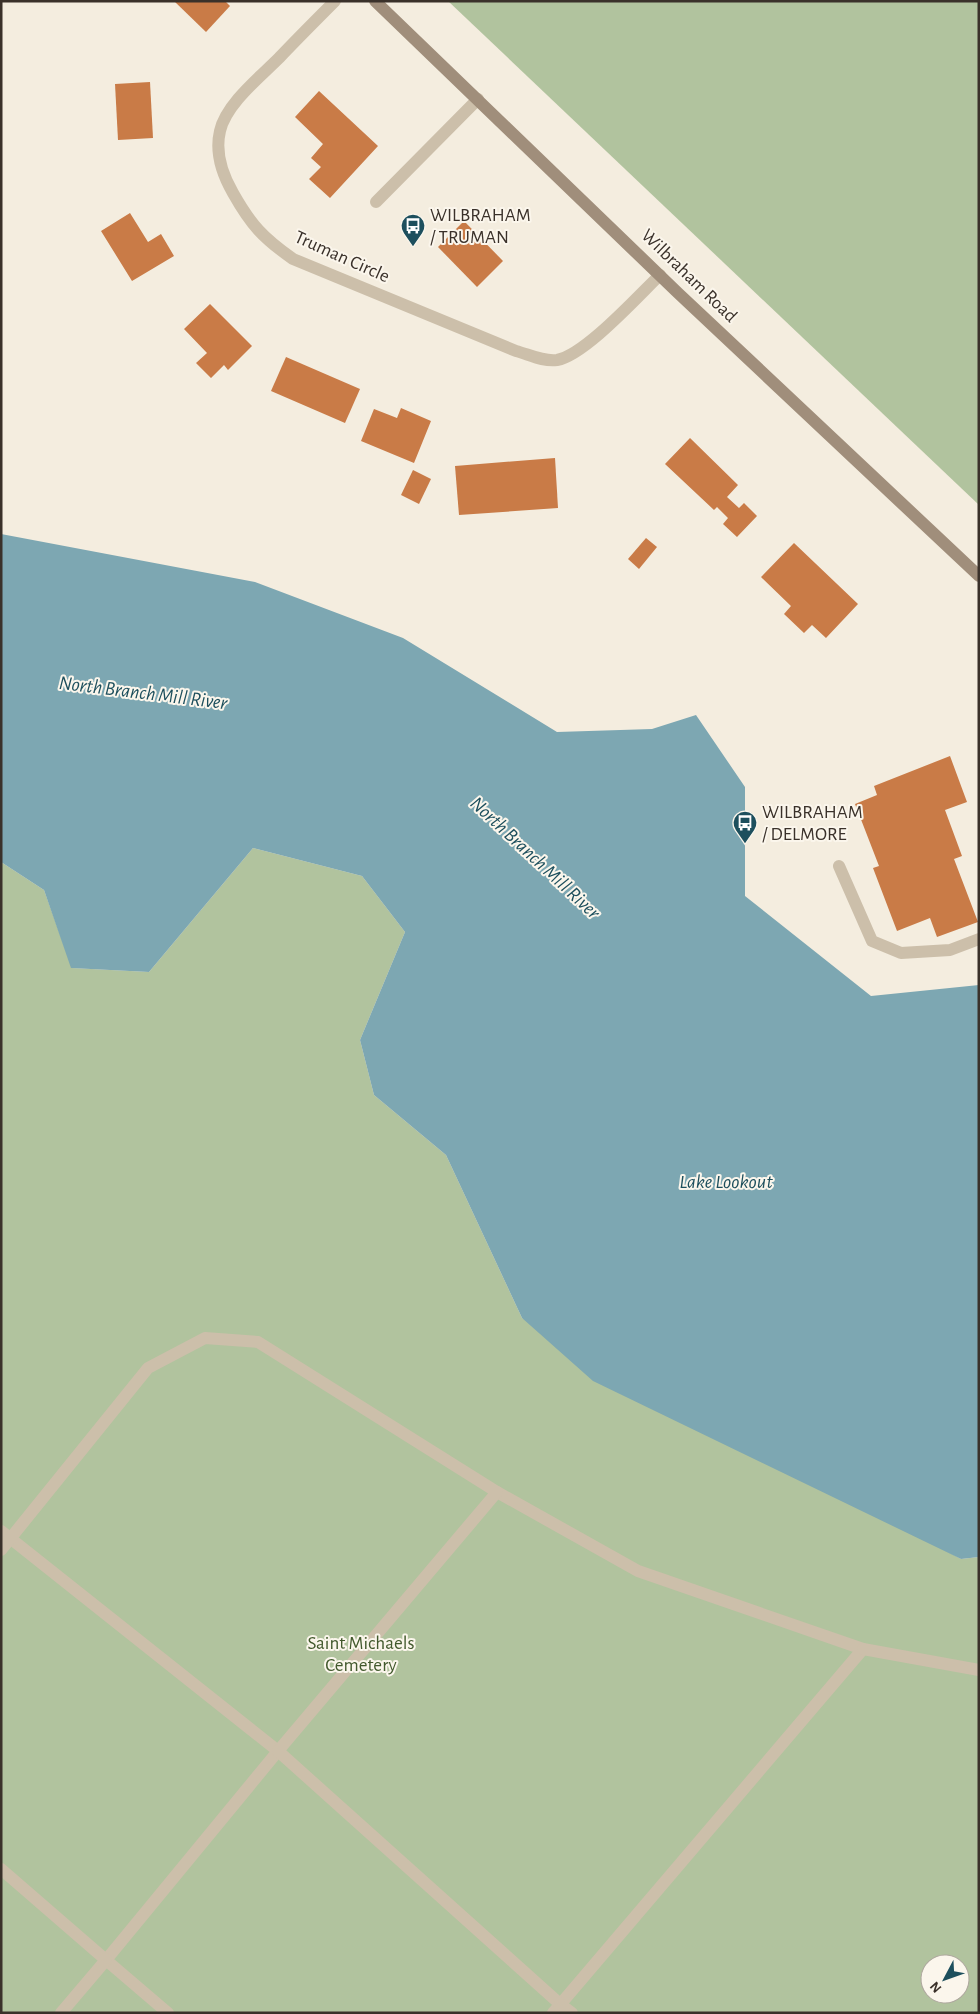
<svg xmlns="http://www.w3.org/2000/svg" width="980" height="2014" font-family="'Alegreya Sans',sans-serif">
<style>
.green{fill:#b1c39e;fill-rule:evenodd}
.water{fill:#7da7b2}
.building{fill:#c97b47}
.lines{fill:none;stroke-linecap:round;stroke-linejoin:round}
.service{stroke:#ccbfaa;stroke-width:12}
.minor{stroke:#ccbfaa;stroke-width:12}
.secondary{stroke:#a08e7b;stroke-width:12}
.labels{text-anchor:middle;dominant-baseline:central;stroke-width:4;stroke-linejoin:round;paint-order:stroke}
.poi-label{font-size:19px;fill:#3a312a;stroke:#fbf6ec;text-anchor:start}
.street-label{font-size:19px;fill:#3a312a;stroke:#fbf6ec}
.park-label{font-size:19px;fill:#42592d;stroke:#fbf6ec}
.water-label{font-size:20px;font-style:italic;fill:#1d4f5d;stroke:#fbf6ec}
</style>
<rect width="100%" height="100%" fill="#f4eddf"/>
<g class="green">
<path d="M448 1H979V505Z"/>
<path d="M253 848 362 876 405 932 360 1040 374 1095 446 1155 522 1318 961 1559 979 1557V2013H1V862L44 890 72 968 149 972ZM930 1964H960V1994H930Z"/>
</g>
<path class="water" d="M1 534 255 582 403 638 557 732 652 729 696 715 745 787V896L871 996 979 985V1557L961 1559 593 1381 522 1318 446 1155 374 1095 360 1040 405 932 362 876 253 848 149 972 71 968 44 890 1 862Z"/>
<g class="building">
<path d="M174 1H225L230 6 206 32Z"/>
<path d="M150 82 153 138 118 140 115 84Z"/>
<path d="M319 91 378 146 330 198 309 179 321 167 311 158 323 144 295 117Z"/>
<path d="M130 213 148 242 161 234 174 256 132 281 101 231Z"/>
<path d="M464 221 503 261 477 287 438 247Z"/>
<path d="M210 304 252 346 228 370 224 365 211 378 196 363 207 353 184 329Z"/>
<path d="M286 357 360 389 345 423 271 391Z"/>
<path d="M401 408 431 421 414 463 361 441 374 409 397 418Z"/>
<path d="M690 438 738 485 727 497 739 508 744 503 757 516 737 537 723 524 728 518 717 507 714 510 665 464Z"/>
<path d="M555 458 558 508 459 515 455 466Z"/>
<path d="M413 470 431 479 419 504 401 495Z"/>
<path d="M646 538 657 547 639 569 628 559Z"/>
<path d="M794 543 858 604 826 638 812 625 804 633 784 614 791 606 761 577Z"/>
<path d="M950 756 967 802 945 810 962 856 954 859 978 922 937 937 930 918 897 931 873 868 879 866 855 804 877 795 874 786Z"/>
</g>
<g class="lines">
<g class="service">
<path d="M376 202 478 99"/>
<path d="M839 866 872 941 901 953 950 950 979 939"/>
<path d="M497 1492 638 1571 863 1649 553 2013"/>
<path d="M1 1531 278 1751 106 1960 168 2013"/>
<path d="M1 1550 148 1368 205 1338 258 1342 497 1492 278 1751 560 2004 572 2013"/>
<path d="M863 1649 979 1670"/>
<path d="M1 1869 106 1960 61 2013"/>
</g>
<path class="minor" d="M335 1C316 20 297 39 279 58 260 77 226 104 220 131 215 152 222 174 233 193 251 225 263 238 293 259L516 351C528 354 543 362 557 360 585 355 638 296 660 275"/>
<path class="secondary" d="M375 1 678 293 979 576"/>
</g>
<defs>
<symbol id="bus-pin" viewBox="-11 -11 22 30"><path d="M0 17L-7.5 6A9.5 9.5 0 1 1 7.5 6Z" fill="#1d4f5d" stroke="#fbf6ec"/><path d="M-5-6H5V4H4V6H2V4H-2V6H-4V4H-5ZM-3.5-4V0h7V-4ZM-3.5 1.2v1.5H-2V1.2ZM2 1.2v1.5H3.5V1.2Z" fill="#fff"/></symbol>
</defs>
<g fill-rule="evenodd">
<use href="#bus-pin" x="399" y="212" width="28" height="38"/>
<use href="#bus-pin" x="731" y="809" width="28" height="38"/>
</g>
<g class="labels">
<g class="poi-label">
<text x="430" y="215">WILBRAHAM<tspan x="430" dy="22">/ TRUMAN</tspan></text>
<text x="762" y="812">WILBRAHAM<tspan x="762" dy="22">/ DELMORE</tspan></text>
</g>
<g class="street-label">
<text transform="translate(342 257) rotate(24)">Truman Circle</text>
<text transform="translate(689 276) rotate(44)">Wilbraham Road</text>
</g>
<g class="park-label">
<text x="361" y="1643">Saint Michaels<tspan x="361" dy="22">Cemetery</tspan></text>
</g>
<g class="water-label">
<text transform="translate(143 693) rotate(7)">North Branch Mill River</text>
<text transform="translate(535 858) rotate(43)">North Branch Mill River</text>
<text x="726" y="1182">Lake Lookout</text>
</g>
</g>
<rect width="980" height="2014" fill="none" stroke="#3a312a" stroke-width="5"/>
<g transform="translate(945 1979) rotate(229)"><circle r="24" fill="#fbf6ec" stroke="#aea79e"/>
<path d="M0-4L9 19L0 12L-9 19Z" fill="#1d4f5d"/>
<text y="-8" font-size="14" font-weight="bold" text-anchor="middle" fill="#3a312a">N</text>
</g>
</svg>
